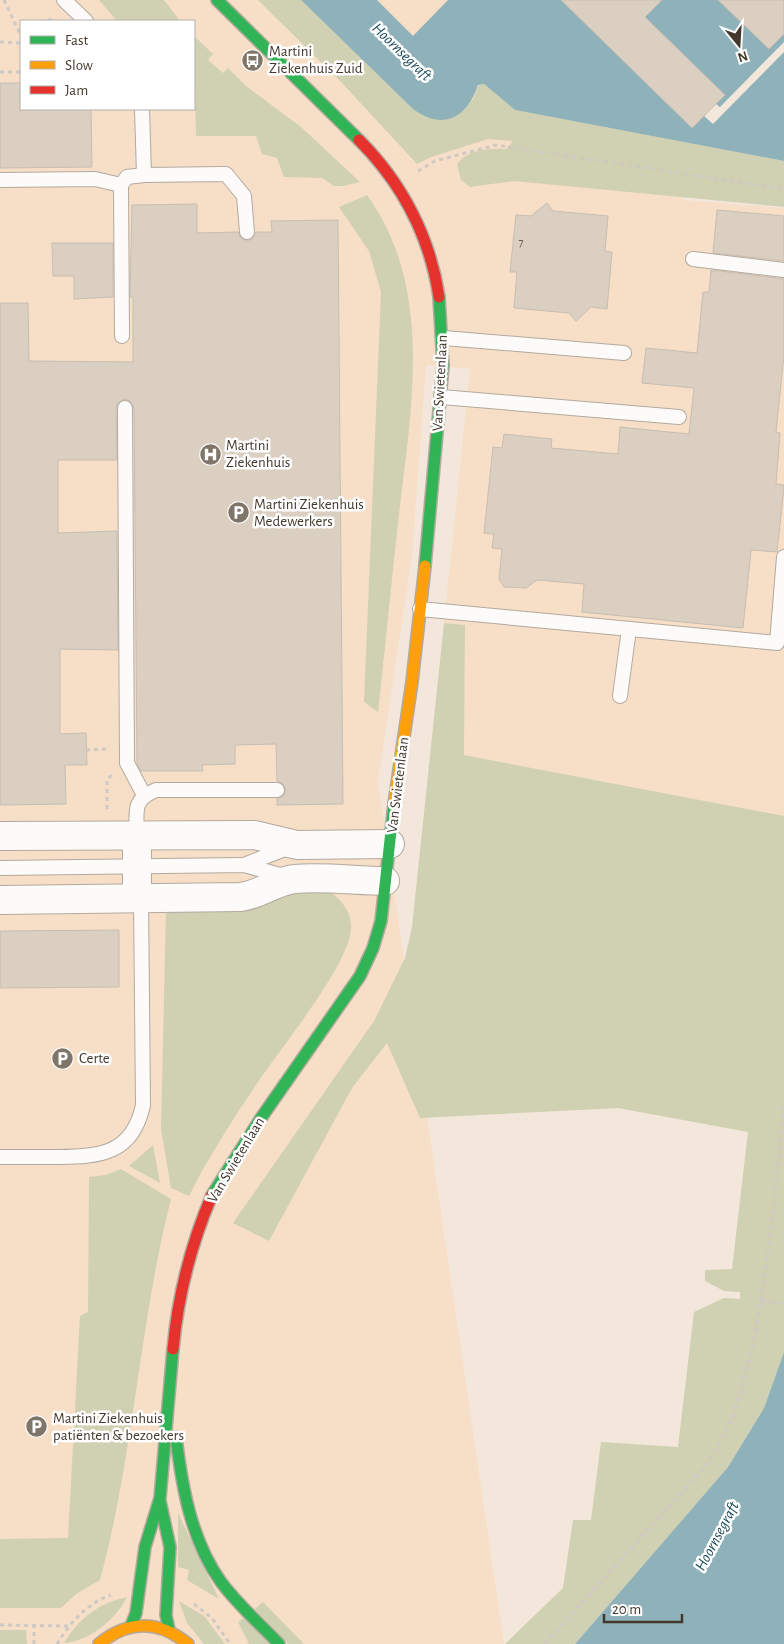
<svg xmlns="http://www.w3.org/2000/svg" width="784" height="1644" font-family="'Alegreya Sans',sans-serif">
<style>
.built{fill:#f6dfc6;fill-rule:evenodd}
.green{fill:#d0d0b2}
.water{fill:#8fb2ba}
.pier{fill:#f2e7da}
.building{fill:#dacfc1;stroke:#c7bdb2}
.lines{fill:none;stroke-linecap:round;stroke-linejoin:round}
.lane-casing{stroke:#b3a99f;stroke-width:16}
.street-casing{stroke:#b3a99f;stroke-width:30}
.fast-casing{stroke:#b3a99f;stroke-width:14}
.slow-casing{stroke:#b3a99f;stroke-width:14}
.jam-casing{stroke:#b3a99f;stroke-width:14}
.path{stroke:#cec9c4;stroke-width:3;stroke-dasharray:4 4;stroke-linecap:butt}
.lane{stroke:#fdfbf9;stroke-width:14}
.street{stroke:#fdfbf9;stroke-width:28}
.fast{stroke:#30b455;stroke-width:11}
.slow{stroke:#ff9f0a;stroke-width:11}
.jam{stroke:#e5322d;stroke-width:11}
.labels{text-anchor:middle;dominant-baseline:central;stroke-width:5;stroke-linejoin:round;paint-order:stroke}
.number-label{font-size:12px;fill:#6a5f53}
.poi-label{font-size:15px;fill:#42382c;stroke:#fff;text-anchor:start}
.street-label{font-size:15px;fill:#42382c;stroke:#fff}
.water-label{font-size:16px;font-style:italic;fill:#1b4c59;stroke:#fff}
</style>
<rect width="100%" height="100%" fill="#f2e7da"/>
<path class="built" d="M0 0H784V173L693 159 683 200 784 208V816L464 755 465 625 444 623 470 369 426 365 412 555 378 781 504 1644H0ZM21 21H194V109H21Z"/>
<g class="green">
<path d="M99 0H164L180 21H117Z"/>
<path d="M258 0H301L413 109 462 112 473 99 479 85 484 84 515 110 784 161V207L514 181 470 187 461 180 457 164C469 149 488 148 506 149L513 141 488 139 431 157 417 164 343 84Z"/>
<path d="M194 36 213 54 208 60 223 73 228 68 246 86 301 127 360 182 343 186H334L322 178 284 177 277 158 262 154 256 136H196Z"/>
<path d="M367 195C436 291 410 414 398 523 391 586 385 649 378 712L364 702 381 292 369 251 339 207Z"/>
<path d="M444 623 465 625 464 755 784 816V1352L764 1408 728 1467 575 1644H505L563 1588 573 1520H591L601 1442 678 1447 694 1312 724 1298 740 1299V1292L724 1291 705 1281V1270L732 1269 748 1132 618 1108 420 1118 387 1043 352 1088 269 1241 233 1223 374 1021 405 958 412 927Z"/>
<path d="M329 891C342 900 352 912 351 929 349 965 280 1049 258 1082 233 1119 209 1156 189 1196L171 1188 161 1129 166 911 277 892Z"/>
<path d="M153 1145 160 1183 129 1166Z"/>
<path d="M121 1169 171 1199C139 1324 134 1455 100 1580L76 1594 61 1608H0V1539L68 1538 80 1316 88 1312 89 1177 106 1175Z"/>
<path d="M178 1513 219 1599 187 1580 189 1570 178 1567Z"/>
<path d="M127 1597C116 1619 90 1641 64 1643 79 1618 99 1603 127 1597Z"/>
<path d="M179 1601 204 1616 225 1644H204L187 1623Z"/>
<path d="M263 1602 304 1644H288L255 1609Z"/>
<path d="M244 1618 269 1644H249L238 1622Z"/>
<path d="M0 1630H26L27 1644H0Z"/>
</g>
<g class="water">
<path d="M301 0H377L413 36 448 0H784V161L515 110 484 84 478 85C467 118 443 131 413 109Z"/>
<path d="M784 1352V1644H575L728 1467 764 1408Z"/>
</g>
<path class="pier" d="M784 42V52L713 124 704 116 716 104 720 107Z"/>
<g class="building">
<path d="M561 0H662L645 17 725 95 692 128Z"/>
<path d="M718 0H784V34L769 49Z"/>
<path d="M0 83H21V109H91L92 167 0 168Z"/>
<path d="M547 203 553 211 608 216 605 251 612 252 607 309 591 307 576 321 569 313 514 308 517 272H510L516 215 531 216Z"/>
<path d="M197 204V233L238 232 240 237 247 241 252 239 256 232H272L271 221 338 220 343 804 277 805V799L284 795 286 790 282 783 277 781 276 744 235 745V764L202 765 203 771H141L137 763 134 408 130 401 124 399 118 403 116 408 117 460H58V533L117 531 118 650 60 649V734L86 733 87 765H65L66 804 0 805V303H28L29 361 133 362V297H130L132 205Z"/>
<path d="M717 210 784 216V261L713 253Z"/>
<path d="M52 243H113V297L74 299V276H53Z"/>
<path d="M711 270 784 279V355L776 432 780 433 776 484 784 485V487L777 552 751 550 743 628 582 612 584 584 537 580 526 588 504 587 499 579 502 549 492 548 494 534 484 533 493 447 502 448 504 434 552 439 551 448 618 454 620 427 689 434 694 388 642 383 646 348 697 353 703 292H709Z"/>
<path d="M119 930V987L0 988V931Z"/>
</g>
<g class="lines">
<defs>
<g id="lane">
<path d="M64 0 86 21"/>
<path d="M142 109 144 175 226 174 244 196 247 232"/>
<path d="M0 180 95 179 121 185"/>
<path d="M693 259 784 270"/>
<path d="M122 336 121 185 127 177 144 175"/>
<path d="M444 338 624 353"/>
<path d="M441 397 679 417"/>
<path d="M125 408 127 763 144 795"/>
<path d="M420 609 777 643 784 557"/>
<path d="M620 696 629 629"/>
<path d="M137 836C137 813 131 800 156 790H277"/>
<path d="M244 865 290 847"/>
<path d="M0 868 244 865 287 877"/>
<path d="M0 1157C19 1157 39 1157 58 1157 101 1157 133 1153 143 1105L141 898"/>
</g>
<g id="street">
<path d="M0 836 255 835 297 845 390 844"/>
<path d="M137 836V898"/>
<path d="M0 900 240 897C260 895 275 881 295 879 320 876 359 881 385 881"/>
</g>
<g id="fast">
<path d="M217 0 359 140"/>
<path d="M425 566 443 366 439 297"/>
<path d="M212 1195 261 1118 360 976 373 948 381 921 394 804"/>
<path d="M176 1437C182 1487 191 1540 221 1582 238 1605 260 1624 279 1644"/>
<path d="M160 1501 170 1547 166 1615 169 1630"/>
<path d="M131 1626 136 1613 145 1547 160 1498 173 1349"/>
</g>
<g id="slow">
<path d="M394 804 412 682 425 566"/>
<path d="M99 1644C128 1620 159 1620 188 1644"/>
</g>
<g id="jam">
<path d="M359 140C402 183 430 237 439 297"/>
<path d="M173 1349C178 1295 191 1244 212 1195"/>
</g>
</defs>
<use href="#lane" class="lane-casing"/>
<use href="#street" class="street-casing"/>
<use href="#fast" class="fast-casing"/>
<use href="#slow" class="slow-casing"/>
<use href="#jam" class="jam-casing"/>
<g class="path">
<path d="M4 0 21 36"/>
<path d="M48 21 54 16"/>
<path d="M0 42 21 43"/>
<path d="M0 72H21"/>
<path d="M418 171 435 161 496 145 784 189"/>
<path d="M86 750 107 749V751"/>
<path d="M107 809V779L112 775"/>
<path d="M761 1301 784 1303"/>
<path d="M194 1604 212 1618 230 1644"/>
<path d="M0 1625 68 1626"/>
<path d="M34 1644V1625"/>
<path d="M57 1644C70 1623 87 1603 111 1595"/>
<path d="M545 1644 708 1463 732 1420 751 1355 761 1301 773 1212 784 1104"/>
</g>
<use href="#lane" class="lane"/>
<use href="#street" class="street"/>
<use href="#fast" class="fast"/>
<use href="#slow" class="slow"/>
<use href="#jam" class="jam"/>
</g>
<defs>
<symbol id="bus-disc" viewBox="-11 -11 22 22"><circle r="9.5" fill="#807569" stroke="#fff"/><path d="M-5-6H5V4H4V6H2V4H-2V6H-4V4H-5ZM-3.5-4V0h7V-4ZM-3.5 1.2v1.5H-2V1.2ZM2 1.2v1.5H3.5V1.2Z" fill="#fff"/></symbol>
<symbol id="hospital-disc" viewBox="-11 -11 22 22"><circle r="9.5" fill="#807569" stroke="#fff"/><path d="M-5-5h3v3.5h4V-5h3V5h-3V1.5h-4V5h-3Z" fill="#fff"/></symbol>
<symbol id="parking-disc" viewBox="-11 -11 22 22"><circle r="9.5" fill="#807569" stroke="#fff"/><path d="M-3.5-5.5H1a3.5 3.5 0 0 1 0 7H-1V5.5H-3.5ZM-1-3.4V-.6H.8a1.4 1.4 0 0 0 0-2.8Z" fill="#fff"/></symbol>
</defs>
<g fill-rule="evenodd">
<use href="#bus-disc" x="240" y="48" width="25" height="25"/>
<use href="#hospital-disc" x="198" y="442" width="25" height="25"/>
<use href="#parking-disc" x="226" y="500" width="25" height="25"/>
<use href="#parking-disc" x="50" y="1046" width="25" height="25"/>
<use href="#parking-disc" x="24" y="1414" width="25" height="25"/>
</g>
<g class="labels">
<g class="number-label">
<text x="521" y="242">7</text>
</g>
<g class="poi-label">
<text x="269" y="51">Martini<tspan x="269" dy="17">Ziekenhuis Zuid</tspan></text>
<text x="226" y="445">Martini<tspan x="226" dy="17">Ziekenhuis</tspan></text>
<text x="254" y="504">Martini Ziekenhuis<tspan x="254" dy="17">Medewerkers</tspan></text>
<text x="79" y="1058">Certe</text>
<text x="53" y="1418">Martini Ziekenhuis<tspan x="53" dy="17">patiënten &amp; bezoekers</tspan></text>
</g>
<g class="street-label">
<text transform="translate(440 383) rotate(-87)">Van Swietenlaan</text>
<text transform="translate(398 785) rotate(-83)">Van Swietenlaan</text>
<text transform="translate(236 1160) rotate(-59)">Van Swietenlaan</text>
</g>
<g class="water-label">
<text transform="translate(402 52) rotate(44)">Hoornsegraft</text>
<text transform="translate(717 1536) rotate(-62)">Hoornsegraft</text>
</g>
</g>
<rect x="20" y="20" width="175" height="90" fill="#ffffff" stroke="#b3afab"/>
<rect x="30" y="36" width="25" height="8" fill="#30b455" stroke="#b3afab"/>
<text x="65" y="45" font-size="15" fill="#42382c">Fast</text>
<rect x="30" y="61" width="25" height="8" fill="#ff9f0a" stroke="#b3afab"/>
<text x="65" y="70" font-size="15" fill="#42382c">Slow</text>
<rect x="30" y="86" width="25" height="8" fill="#e5322d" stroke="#b3afab"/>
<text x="65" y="95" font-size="15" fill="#42382c">Jam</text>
<g transform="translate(739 45) rotate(162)" stroke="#ffffff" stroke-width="4" paint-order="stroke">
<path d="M0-4L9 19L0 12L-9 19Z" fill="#42382c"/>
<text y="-8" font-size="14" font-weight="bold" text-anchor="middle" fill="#42382c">N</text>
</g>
<path d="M604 1614v8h78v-8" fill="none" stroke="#42382c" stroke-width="2.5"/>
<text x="612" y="1614" font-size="15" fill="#42382c" stroke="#ffffff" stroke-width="4" paint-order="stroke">20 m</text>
</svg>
